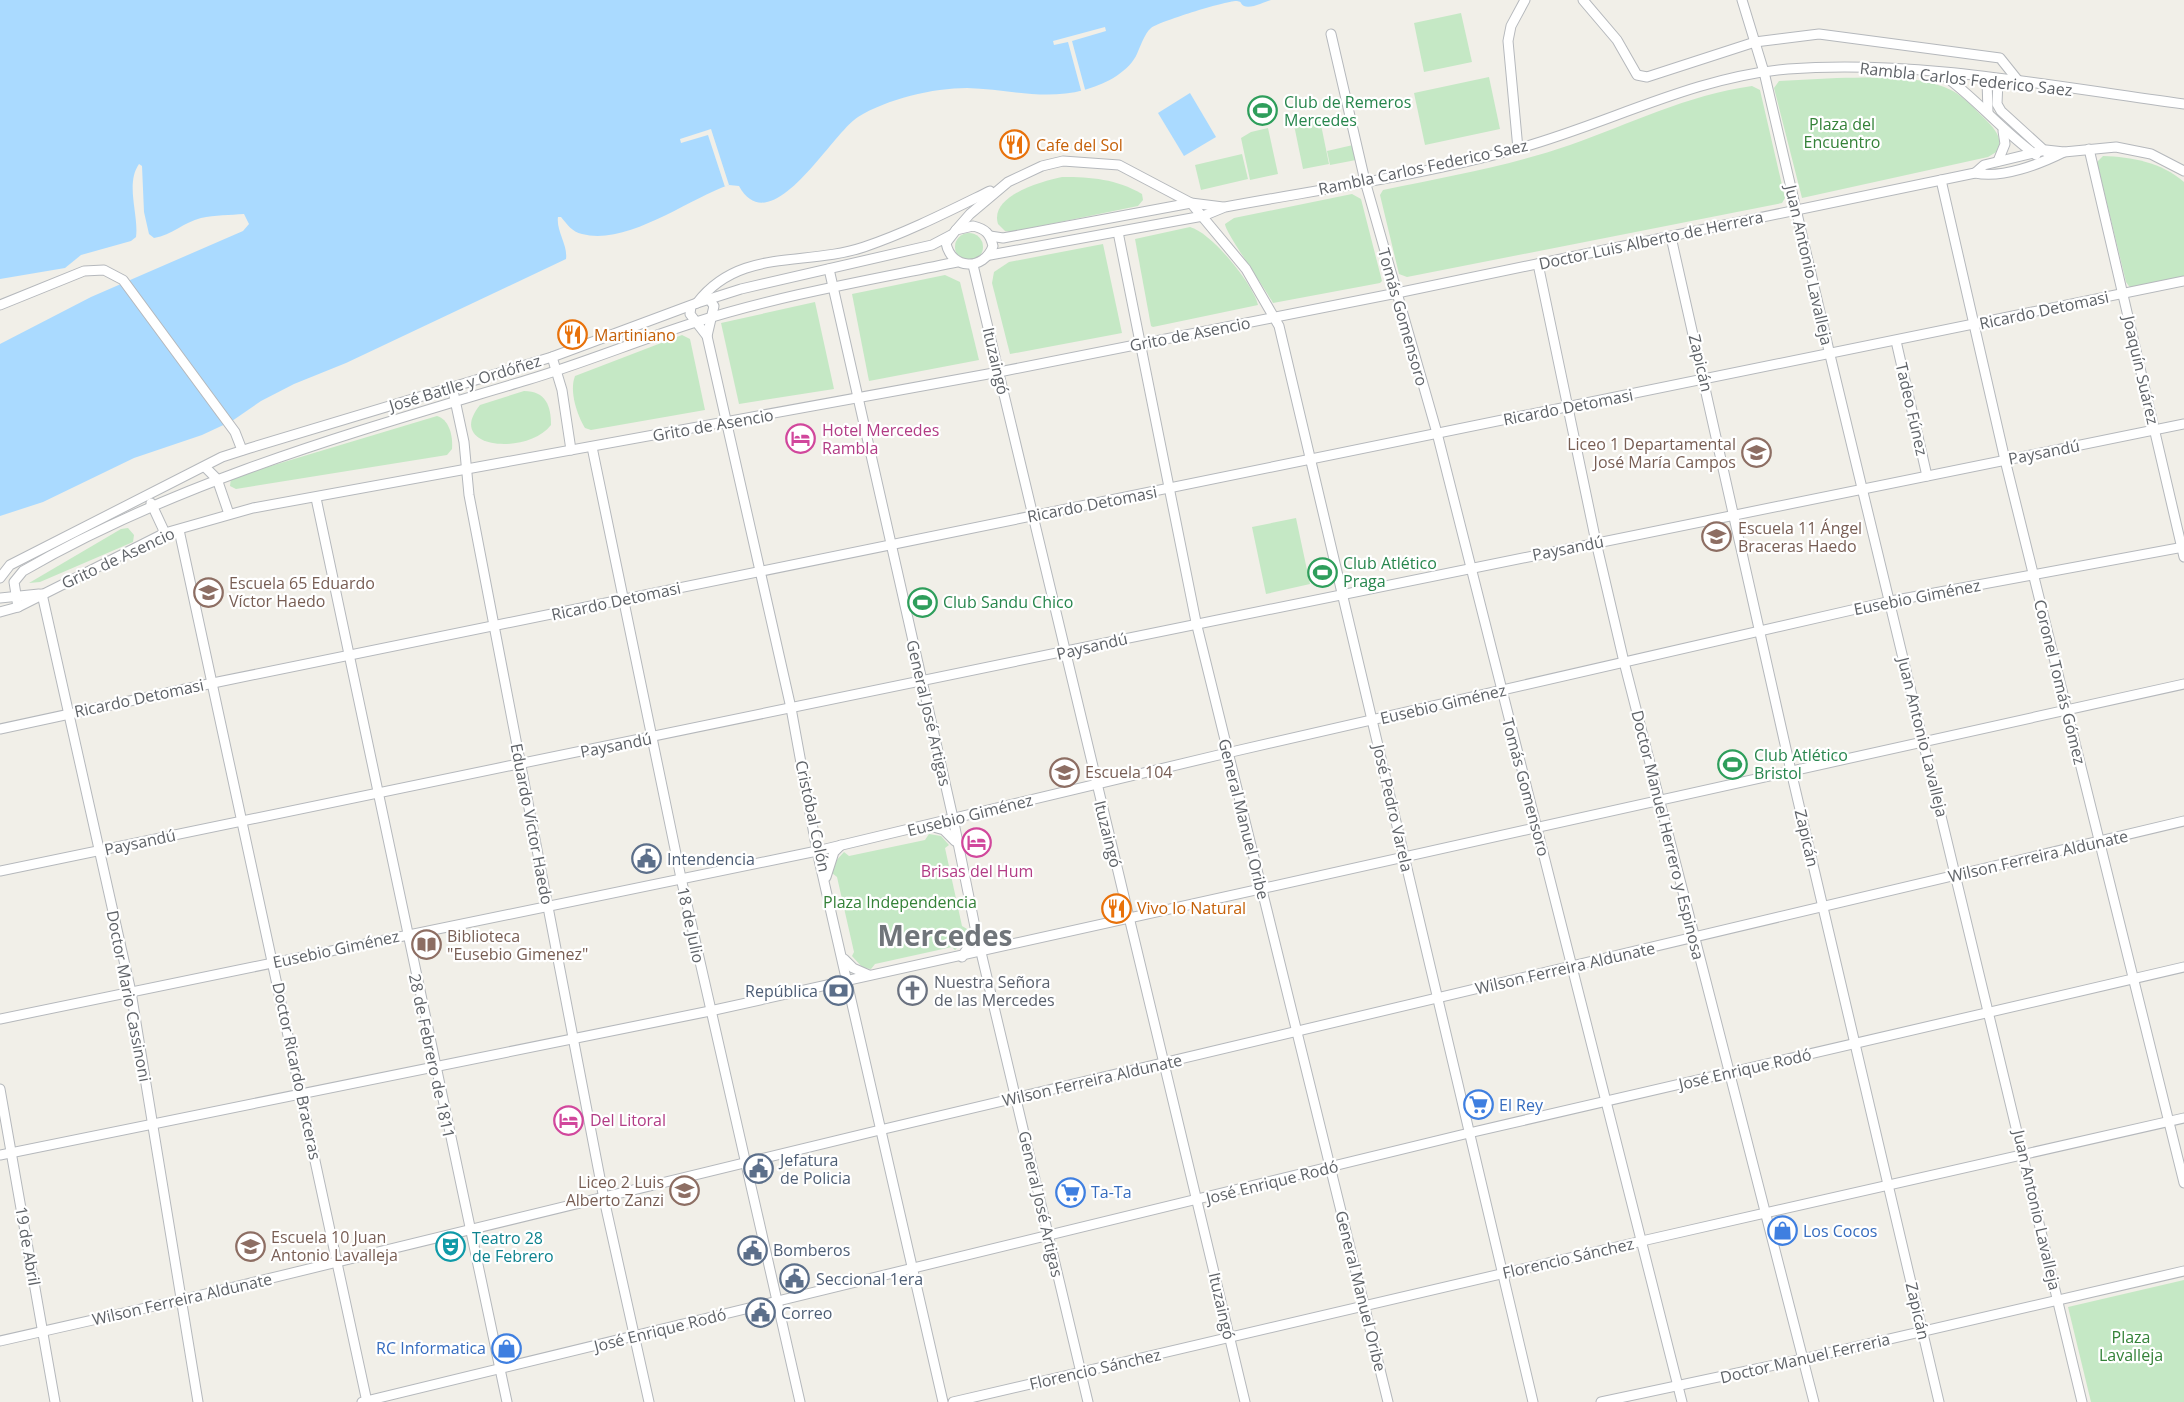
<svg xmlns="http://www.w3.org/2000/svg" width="2184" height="1402" font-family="'Open Sans',sans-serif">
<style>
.green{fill:#c5e8c5}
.water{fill:#aadaff}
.pier{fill:#f1efe8}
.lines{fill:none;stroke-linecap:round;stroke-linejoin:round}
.minor-casing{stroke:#b5b8bc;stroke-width:11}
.minor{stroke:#fff;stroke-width:9}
.labels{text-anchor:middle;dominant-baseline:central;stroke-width:4.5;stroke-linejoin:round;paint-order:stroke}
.street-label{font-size:16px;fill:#5f6368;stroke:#fff}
.leisure-label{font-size:16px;fill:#27864d;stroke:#fff;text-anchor:start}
.park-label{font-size:16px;fill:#348238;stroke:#fff}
.food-label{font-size:16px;fill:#c56008;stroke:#fff;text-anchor:start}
.hotel-label{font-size:16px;fill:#b23c85;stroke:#fff;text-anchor:start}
.education-label{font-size:16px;fill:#785e54;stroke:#fff;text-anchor:start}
.service-label{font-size:16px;fill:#4e5e75;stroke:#fff;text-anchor:start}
.worship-label{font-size:16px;fill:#5b616d;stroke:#fff;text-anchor:start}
.shop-label{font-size:16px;fill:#366cbe;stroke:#fff;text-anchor:start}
.culture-label{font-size:16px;fill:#0d838f;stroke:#fff;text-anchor:start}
.town-label{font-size:28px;font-weight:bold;fill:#70757a;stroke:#fff}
</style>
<rect width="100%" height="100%" fill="#f1efe8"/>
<g class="green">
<path d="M1461 13 1472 62 1424 72 1414 23Z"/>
<path d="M1489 77 1500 129 1425 145 1414 93Z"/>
<path d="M1837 78C1873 78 1920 74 1953 91 1965 98 1975 109 1985 119 1994 128 2003 137 1998 151L1988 157 1802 198 1774 88 1779 81Z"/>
<path d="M1752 86 1760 90 1785 198 1782 203 1407 277 1399 274 1380 195 1383 190C1446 177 1509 166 1570 145 1630 124 1687 95 1752 86Z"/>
<path d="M1319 115 1329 164 1303 169 1293 120Z"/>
<path d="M1268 128 1278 174 1250 180 1241 138 1251 132Z"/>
<path d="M1353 145 1356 160 1330 165 1327 151Z"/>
<path d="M1242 154 1248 179 1201 190 1195 165Z"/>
<path d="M2103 156C2132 157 2161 162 2184 182V277L2131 289 2126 282 2097 162Z"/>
<path d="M1062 177C1092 177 1116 179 1142 194L1143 200 1138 206 1011 232 1005 231 998 224C989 196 1042 181 1062 177Z"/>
<path d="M1352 194 1361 199 1382 281 1380 283 1273 303C1265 288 1225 232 1225 224L1234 218Z"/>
<path d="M1190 227C1212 233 1253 284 1258 305L1153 327 1151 326 1135 239Z"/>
<circle cx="969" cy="247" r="14"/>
<path d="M1103 244 1122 333 1010 354 992 283 994 272 1009 262Z"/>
<path d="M945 275 960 282 979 360 869 381 852 294Z"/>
<path d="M815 302 834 389 739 404 721 323Z"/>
<path d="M682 335 690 339 705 410 591 430 585 428C577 415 569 391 575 376Z"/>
<path d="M524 391C546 391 551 406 551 425 527 456 444 449 480 405Z"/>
<path d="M437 416C450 420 453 437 452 449L447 455 236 489 230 486 231 478Z"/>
<path d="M1296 518 1310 584 1266 594 1252 527Z"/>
<path d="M128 528 134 535 133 542 40 582 29 583 121 529Z"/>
<path d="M929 834 941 836 949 845 945 848 962 926 967 929 965 941 955 950 952 947 875 964 871 969 863 968 852 956 854 952 837 877 832 873 834 863 844 852 849 856 925 840Z"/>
<path d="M2184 1280V1402H2091L2068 1307Z"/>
</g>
<g class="water">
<path d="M0 0H1271C1264 2 1251 9 1244 6 1239 3 1243 2 1237 1 1228 0 1158 22 1151 28 1144 34 1140 48 1136 56 1126 74 1103 85 1084 90 1044 101 1007 89 967 88 933 88 887 99 858 117 831 134 771 244 739 186L729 185C688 199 627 246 582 234 572 232 567 224 561 217H558C556 231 568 245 566 259L346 363 294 384 261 401 232 421 202 435 134 458 43 502 0 516V344L91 297 243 231 249 224 244 214C230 215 215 215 201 218 184 222 172 235 154 238L149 234 144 212 142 166 139 164C125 184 139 215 136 237L131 241 81 255 65 268 0 279Z"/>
<path d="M1190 93 1216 137 1184 156 1158 113Z"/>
</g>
<g class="pier">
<path d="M1105 27 1106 31 1072 41 1086 93 1082 94 1068 42 1054 45 1053 41Z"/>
<path d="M711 129 729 185 725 187 708 135 681 143 680 139Z"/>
</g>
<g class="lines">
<defs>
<g id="minor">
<path d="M1583 0 1617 40 1637 75 1647 77 1755 42 1819 34 2000 58 2020 83"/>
<path d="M1742 0 1764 72 1830 355 2082 1402"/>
<path d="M1331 34 1365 181 1437 433 1682 1402"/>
<path d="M1942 74C1976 98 2002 131 2036 155"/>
<path d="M1987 79 1988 113"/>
<path d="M1998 80 1997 104 2001 111 2046 152"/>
<path d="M1518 149 1508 41 1511 26 1525 0"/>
<path d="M2089 149 2184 557"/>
<path d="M1998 161 2005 144 2003 131"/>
<path d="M1975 173 1984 165 2046 150 2064 152 2116 147 2151 154 2184 171"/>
<path d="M1941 180 2005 460 2184 1183"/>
<path d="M973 226C986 229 990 234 993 246 984 271 951 270 946 243L956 230Z"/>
<path d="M956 230 970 214 1008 182 1042 166 1063 161 1119 165 1191 203 1246 269 1279 326 1533 1402"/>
<path d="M1118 232 1196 622 1388 1402"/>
<path d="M990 236 1003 238 1191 203 1223 207"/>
<path d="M1671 237 1791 771 1939 1402"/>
<path d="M990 255 1203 216 1225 207C1323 189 1424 175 1520 148 1610 123 1693 77 1788 69 1918 59 2055 87 2184 104"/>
<path d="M1538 264 1596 542 1624 662 1814 1402"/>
<path d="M973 265 1245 1402"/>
<path d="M829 269 953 818 975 927 1088 1402"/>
<path d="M697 303C740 247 804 267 864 247 908 232 949 211 990 191"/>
<path d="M0 305 84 271 104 270 123 280 235 432 242 450"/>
<path d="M691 306 690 314 707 336 791 708 817 851 943 1402"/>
<path d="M707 336 714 306 709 299"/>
<path d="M1896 341 1927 476"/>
<path d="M552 357 562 390 571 450"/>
<path d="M452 386 464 442 469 495 604 1199 649 1402"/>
<path d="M592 447 681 878 800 1402"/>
<path d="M205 467 217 479 229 514"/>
<path d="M316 498 507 1402"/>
<path d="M151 503 165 533"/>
<path d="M179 530 367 1402"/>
<path d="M0 578 10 565 222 457 250 448 552 357 697 303 741 289 932 245 951 235"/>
<path d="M42 594 131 992 198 1402"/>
<path d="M0 598 39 594"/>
<path d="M18 607 14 582 23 571C180 480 355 432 527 380 584 363 639 340 696 322 781 295 870 280 957 262"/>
<path d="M0 612 18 607 165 533 253 508 999 372 1397 293 1975 173C2002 179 2040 164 2064 152"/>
<path d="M0 729 213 683 2184 281"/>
<path d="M930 826 944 830 955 841"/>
<path d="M0 871C728 721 1455 569 2184 424"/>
<path d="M826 877 834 852 841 845"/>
<path d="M962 957 972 941 975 930"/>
<path d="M844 959 853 968 869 975"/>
<path d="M0 1019 817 851 1227 753 1891 601 2184 547"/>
<path d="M0 1089 55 1402"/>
<path d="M0 1155 710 1011 2184 684"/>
<path d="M0 1341 181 1300 880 1130 2184 821"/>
<path d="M362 1402 1469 1133 2184 967"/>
<path d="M953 1402 1642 1241 2184 1118"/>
<path d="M1601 1402 1803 1359 2184 1271"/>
</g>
</defs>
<use href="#minor" class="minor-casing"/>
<use href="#minor" class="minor"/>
</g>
<defs>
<symbol id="stadium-ring" viewBox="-11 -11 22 22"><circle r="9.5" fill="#fff" stroke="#2e9e5b" stroke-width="1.5"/><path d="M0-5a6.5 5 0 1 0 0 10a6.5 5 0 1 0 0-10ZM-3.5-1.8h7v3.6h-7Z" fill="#2e9e5b"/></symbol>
<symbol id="restaurant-ring" viewBox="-11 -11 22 22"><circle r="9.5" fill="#fff" stroke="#e8710a" stroke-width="1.5"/><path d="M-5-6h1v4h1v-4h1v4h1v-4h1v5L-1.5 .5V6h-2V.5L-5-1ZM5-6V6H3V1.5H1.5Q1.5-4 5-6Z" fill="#e8710a"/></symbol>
<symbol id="hotel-ring" viewBox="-11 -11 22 22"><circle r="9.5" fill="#fff" stroke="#d1479c" stroke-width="1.5"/><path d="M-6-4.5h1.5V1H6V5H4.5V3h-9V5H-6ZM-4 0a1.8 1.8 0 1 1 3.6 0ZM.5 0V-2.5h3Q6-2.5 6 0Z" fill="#d1479c"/></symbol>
<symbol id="school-ring" viewBox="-11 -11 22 22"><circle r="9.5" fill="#fff" stroke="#8d6e63" stroke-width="1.5"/><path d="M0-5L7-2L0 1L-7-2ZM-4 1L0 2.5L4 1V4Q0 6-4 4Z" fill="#8d6e63"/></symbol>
<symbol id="civic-ring" viewBox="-11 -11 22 22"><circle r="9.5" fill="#fff" stroke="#5c6f8a" stroke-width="1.5"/><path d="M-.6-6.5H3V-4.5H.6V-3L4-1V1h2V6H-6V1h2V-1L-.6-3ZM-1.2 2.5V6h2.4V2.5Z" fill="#5c6f8a"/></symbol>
<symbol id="library-ring" viewBox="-11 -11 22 22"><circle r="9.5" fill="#fff" stroke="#8d6e63" stroke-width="1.5"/><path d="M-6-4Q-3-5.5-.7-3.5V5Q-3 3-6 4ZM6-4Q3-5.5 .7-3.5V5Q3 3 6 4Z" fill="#8d6e63"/></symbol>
<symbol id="bank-ring" viewBox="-11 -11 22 22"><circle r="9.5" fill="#fff" stroke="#5c6f8a" stroke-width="1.5"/><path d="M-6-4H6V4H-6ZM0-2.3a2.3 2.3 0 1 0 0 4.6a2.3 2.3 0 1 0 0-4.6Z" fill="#5c6f8a"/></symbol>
<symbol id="church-ring" viewBox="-11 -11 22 22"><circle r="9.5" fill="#fff" stroke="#6b7280" stroke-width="1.5"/><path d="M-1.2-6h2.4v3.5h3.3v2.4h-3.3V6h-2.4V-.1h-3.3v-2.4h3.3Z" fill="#6b7280"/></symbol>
<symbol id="supermarket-ring" viewBox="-11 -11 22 22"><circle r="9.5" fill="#fff" stroke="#3f7fe0" stroke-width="1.5"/><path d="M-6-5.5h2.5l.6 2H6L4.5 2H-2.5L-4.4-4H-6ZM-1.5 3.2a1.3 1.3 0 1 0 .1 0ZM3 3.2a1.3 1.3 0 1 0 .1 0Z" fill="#3f7fe0"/></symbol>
<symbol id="shop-ring" viewBox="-11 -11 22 22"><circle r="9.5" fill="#fff" stroke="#3f7fe0" stroke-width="1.5"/><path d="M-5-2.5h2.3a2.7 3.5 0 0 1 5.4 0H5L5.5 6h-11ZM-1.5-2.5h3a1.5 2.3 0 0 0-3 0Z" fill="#3f7fe0"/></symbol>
<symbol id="theatre-ring" viewBox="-11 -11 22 22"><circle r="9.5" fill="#fff" stroke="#0f9aa8" stroke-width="1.5"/><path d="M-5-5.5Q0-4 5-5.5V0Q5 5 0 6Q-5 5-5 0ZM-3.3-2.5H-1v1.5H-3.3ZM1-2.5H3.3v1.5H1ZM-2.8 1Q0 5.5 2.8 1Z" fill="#0f9aa8"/></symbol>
</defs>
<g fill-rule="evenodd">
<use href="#stadium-ring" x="1246" y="94" width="33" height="33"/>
<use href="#restaurant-ring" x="998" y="128" width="33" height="33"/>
<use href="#restaurant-ring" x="556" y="318" width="33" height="33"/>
<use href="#hotel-ring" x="784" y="422" width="33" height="33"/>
<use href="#school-ring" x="1740" y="436" width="33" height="33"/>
<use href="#school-ring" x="1700" y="520" width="33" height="33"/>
<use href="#stadium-ring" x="1306" y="556" width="33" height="33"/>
<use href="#school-ring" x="192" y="576" width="33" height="33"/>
<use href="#stadium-ring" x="906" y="586" width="33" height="33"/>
<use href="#stadium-ring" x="1716" y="748" width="33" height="33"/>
<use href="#school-ring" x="1048" y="756" width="33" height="33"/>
<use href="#hotel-ring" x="960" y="826" width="33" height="33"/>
<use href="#civic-ring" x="630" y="842" width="33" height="33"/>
<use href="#restaurant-ring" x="1100" y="892" width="33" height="33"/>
<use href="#library-ring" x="410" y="928" width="33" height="33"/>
<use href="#bank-ring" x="822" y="974" width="33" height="33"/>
<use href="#church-ring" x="896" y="974" width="33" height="33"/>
<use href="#supermarket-ring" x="1462" y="1088" width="33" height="33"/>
<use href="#hotel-ring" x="552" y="1104" width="33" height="33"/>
<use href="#civic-ring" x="742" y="1152" width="33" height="33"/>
<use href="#school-ring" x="668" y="1174" width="33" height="33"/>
<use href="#supermarket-ring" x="1054" y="1176" width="33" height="33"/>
<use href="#shop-ring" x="1766" y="1214" width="33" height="33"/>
<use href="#school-ring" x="234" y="1230" width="33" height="33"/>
<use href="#theatre-ring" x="434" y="1230" width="33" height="33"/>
<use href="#civic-ring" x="736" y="1234" width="33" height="33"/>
<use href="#civic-ring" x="778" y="1262" width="33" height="33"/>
<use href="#civic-ring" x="744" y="1296" width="33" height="33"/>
<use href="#shop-ring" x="490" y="1332" width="33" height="33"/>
</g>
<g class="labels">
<g class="street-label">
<text transform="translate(1966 79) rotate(6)">Rambla Carlos Federico Saez</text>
<text transform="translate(1423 167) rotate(-12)">Rambla Carlos Federico Saez</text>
<text transform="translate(1651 240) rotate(-12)">Doctor Luis Alberto de Herrera</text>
<text transform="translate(1809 265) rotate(77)">Juan Antonio Lavalleja</text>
<text transform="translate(2044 310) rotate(-12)">Ricardo Detomasi</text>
<text transform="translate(1403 317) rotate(74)">Tomás Gomensoro</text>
<text transform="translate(1190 334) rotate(-11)">Grito de Asencio</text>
<text transform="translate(996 361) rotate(77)">Ituzaingó</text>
<text transform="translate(1701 363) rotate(77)">Zapicán</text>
<text transform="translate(2141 370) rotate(77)">Joaquín Suárez</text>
<text transform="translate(465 383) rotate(-17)">José Batlle y Ordóñez</text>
<text transform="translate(1568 407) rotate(-11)">Ricardo Detomasi</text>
<text transform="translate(1912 409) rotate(77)">Tadeo Fúnez</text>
<text transform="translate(713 425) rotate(-10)">Grito de Asencio</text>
<text transform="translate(2044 452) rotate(-11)">Paysandú</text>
<text transform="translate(1092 504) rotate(-11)">Ricardo Detomasi</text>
<text transform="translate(1568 548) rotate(-11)">Paysandú</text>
<text transform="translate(118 558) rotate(-25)">Grito de Asencio</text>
<text transform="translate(1917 597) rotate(-11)">Eusebio Giménez</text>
<text transform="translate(616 601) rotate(-12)">Ricardo Detomasi</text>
<text transform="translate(1092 646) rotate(-13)">Paysandú</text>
<text transform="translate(2060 682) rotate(76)">Coronel Tomás Gómez</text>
<text transform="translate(139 698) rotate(-12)">Ricardo Detomasi</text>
<text transform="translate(1443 704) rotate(-13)">Eusebio Giménez</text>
<text transform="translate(929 713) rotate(77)">General José Artigas</text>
<text transform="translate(1923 737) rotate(76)">Juan Antonio Lavalleja</text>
<text transform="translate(616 745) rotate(-11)">Paysandú</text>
<text transform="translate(1526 787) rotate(75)">Tomás Gomensoro</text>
<text transform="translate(1393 808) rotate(77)">José Pedro Varela</text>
<text transform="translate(970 815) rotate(-14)">Eusebio Giménez</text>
<text transform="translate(813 816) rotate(78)">Cristóbal Colón</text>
<text transform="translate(1244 819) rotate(76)">General Manuel Oribe</text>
<text transform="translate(532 824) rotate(79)">Eduardo Víctor Haedo</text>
<text transform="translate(1108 834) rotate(76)">Ituzaingó</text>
<text transform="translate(1668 835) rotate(76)">Doctor Manuel Herrero y Espinosa</text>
<text transform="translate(1807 838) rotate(77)">Zapicán</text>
<text transform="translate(140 842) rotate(-12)">Paysandú</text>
<text transform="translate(2038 856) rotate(-13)">Wilson Ferreira Aldunate</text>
<text transform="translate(691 925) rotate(78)">18 de Julio</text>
<text transform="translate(336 949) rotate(-12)">Eusebio Giménez</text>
<text transform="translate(1565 968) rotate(-13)">Wilson Ferreira Aldunate</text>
<text transform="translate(129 996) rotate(79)">Doctor Mario Cassinoni</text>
<text transform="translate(432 1056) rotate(78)">28 de Febrero de 1811</text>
<text transform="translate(1745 1069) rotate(-13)">José Enrique Rodó</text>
<text transform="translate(297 1071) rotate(78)">Doctor Ricardo Braceras</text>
<text transform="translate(1092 1080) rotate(-13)">Wilson Ferreira Aldunate</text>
<text transform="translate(1272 1182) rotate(-14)">José Enrique Rodó</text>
<text transform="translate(1041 1204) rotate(77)">General José Artigas</text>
<text transform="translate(2037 1210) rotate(77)">Juan Antonio Lavalleja</text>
<text transform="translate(28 1246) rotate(80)">19 de Abril</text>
<text transform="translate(1568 1258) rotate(-13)">Florencio Sánchez</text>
<text transform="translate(1361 1291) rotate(76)">General Manuel Oribe</text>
<text transform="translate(182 1299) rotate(-13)">Wilson Ferreira Aldunate</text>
<text transform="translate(1222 1306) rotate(77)">Ituzaingó</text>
<text transform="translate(1918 1311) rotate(77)">Zapicán</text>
<text transform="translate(660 1330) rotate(-14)">José Enrique Rodó</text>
<text transform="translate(1805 1358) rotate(-13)">Doctor Manuel Ferreria</text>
<text transform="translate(1095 1369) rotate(-13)">Florencio Sánchez</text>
</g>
<g class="leisure-label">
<text x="1284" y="102">Club de Remeros<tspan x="1284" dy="18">Mercedes</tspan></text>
<text x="1343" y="563">Club Atlético<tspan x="1343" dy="18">Praga</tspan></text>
<text x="943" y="602">Club Sandu Chico</text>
<text x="1754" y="755">Club Atlético<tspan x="1754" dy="18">Bristol</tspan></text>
</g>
<g class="park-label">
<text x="1842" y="124">Plaza del<tspan x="1842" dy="18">Encuentro</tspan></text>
<text x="900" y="902">Plaza Independencia</text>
<text x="2131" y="1337">Plaza<tspan x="2131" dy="18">Lavalleja</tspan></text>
</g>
<g class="food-label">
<text x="1036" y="145">Cafe del Sol</text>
<text x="594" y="335">Martiniano</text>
<text x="1137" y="908">Vivo lo Natural</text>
</g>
<g class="hotel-label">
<text x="822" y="430">Hotel Mercedes<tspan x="822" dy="18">Rambla</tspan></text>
<text x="977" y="871" text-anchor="middle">Brisas del Hum</text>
<text x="590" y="1120">Del Litoral</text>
</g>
<g class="education-label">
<text x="1736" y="444" text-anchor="end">Liceo 1 Departamental<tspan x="1736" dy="18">José María Campos</tspan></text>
<text x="1738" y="528">Escuela 11 Ángel<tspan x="1738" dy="18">Braceras Haedo</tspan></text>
<text x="229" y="583">Escuela 65 Eduardo<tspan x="229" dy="18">Víctor Haedo</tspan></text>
<text x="1085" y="772">Escuela 104</text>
<text x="447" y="936">Biblioteca<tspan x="447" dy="18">"Eusebio Gimenez"</tspan></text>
<text x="664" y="1182" text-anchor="end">Liceo 2 Luis<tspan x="664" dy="18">Alberto Zanzi</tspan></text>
<text x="271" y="1237">Escuela 10 Juan<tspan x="271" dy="18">Antonio Lavalleja</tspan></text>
</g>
<g class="service-label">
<text x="667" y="859">Intendencia</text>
<text x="818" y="991" text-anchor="end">República</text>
<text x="780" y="1160">Jefatura<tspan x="780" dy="18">de Policia</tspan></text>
<text x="773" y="1250">Bomberos</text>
<text x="816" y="1279">Seccional 1era</text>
<text x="781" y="1313">Correo</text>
</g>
<g class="worship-label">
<text x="934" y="982">Nuestra Señora<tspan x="934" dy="18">de las Mercedes</tspan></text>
</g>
<g class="shop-label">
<text x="1499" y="1105">El Rey</text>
<text x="1091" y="1192">Ta-Ta</text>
<text x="1803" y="1231">Los Cocos</text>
<text x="486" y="1348" text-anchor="end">RC Informatica</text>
</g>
<g class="culture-label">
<text x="472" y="1238">Teatro 28<tspan x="472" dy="18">de Febrero</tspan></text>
</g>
<g class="town-label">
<text x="945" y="935">Mercedes</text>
</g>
</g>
</svg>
